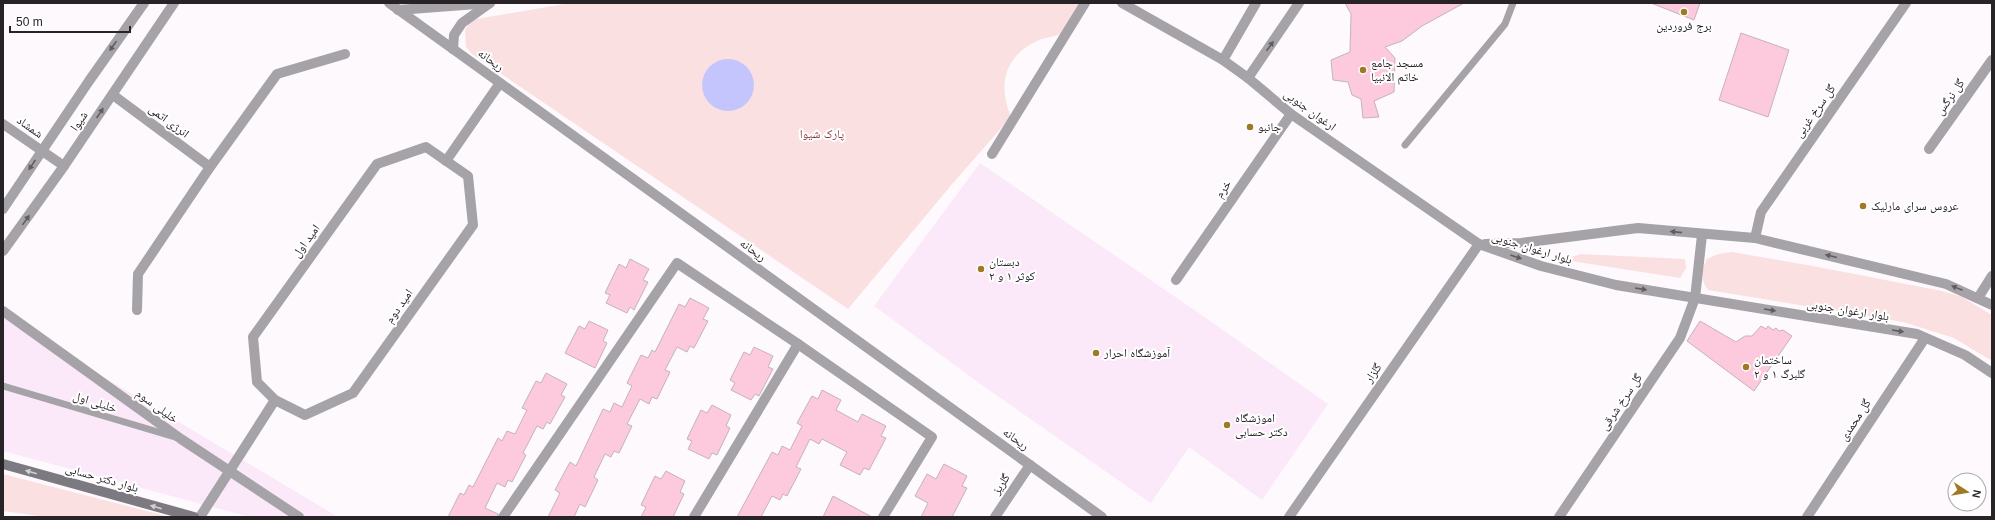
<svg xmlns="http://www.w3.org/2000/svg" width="1995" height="520" font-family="Helvetica,'Noto Naskh Arabic',sans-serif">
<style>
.built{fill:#fbe9f9}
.green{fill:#fae0e1}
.water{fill:#c5c5fd}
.building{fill:#fcc9dd;stroke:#c3b4ba}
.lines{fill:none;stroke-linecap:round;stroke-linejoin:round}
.service{stroke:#a6a3a8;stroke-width:7}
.minor{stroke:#a6a3a8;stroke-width:10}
.tertiary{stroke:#a6a3a8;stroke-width:10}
.secondary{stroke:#7d7981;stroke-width:10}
.oneway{fill:#605d61}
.oneway2{fill:#d2d0d3}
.poi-dot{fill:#9f7926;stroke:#fff;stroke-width:1.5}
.labels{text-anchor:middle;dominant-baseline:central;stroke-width:4;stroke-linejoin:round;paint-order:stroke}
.poi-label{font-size:12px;fill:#272327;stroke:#fff;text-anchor:start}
.street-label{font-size:12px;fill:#272327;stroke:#fff}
.park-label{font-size:12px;fill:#893a43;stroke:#fff}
</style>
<rect width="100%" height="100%" fill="#fef9fd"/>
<g class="built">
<path d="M980 163 1206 318 1328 404 1262 500 1189 447 1151 503 986 388 874 306Z"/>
<path d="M3 317 338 517H250L3 451Z"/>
</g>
<g class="green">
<path d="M570 3H1085C1078 12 1071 25 1062 33 1057 37 1045 37 1039 40 1005 55 997 84 1011 117L953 183 848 309 472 54 466 47 465 30 471 20Z"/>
<path d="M1732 252 1813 266 1942 291 1962 297 1992 315V361L1954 338 1903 322 1708 290C1700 279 1701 271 1707 259L1718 254Z"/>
<path d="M1580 254 1685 259 1686 268 1680 278 1565 260Z"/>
<path d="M3 474 170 517H46L3 511Z"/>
</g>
<circle class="water" cx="728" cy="85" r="26"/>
<g class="building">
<path d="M1345 3H1464L1422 26 1402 41 1385 47 1395 58 1394 92 1374 101 1379 117 1363 118 1361 99 1352 95 1348 82 1333 80 1331 60 1350 52 1351 14Z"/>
<path d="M1651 3H1700L1694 20Z"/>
<path d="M1741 33 1789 50 1768 117 1719 100Z"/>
<path d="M630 259 649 269 643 280 648 282 634 310 630 307 627 313 606 303 610 295 605 293 619 264 626 268Z"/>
<path d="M690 298 709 308 703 319 708 321 694 348 690 346 687 352 677 347 665 370 670 372 657 399 652 397 649 404 640 399 627 424 632 426 619 453 614 451 611 457 605 454 594 477 598 480 585 507 580 504 574 517H548L560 493 555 490 570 462 576 466 603 409 610 412 614 403 622 407 632 386 627 383 641 355 648 358 652 350 655 352 679 304 685 307Z"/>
<path d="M589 321 608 330 603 341 607 343 595 368 565 353 579 326 585 329Z"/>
<path d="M1700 321 1736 342 1745 336H1752L1761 326 1766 329 1768 326 1773 330 1776 328 1779 331 1783 330 1792 336 1754 391 1687 341Z"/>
<path d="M754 347 773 356 768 367 773 369 759 396 755 394 751 400 731 390 735 383 730 380 744 352 750 355Z"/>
<path d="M546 373 567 384 561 395 565 397 550 424 547 422 543 429 537 426 523 453 526 455 512 482 508 480 505 487 497 483 485 508 498 514 497 517H448L460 493 464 495 469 485 473 487 498 438 502 441 507 431 515 434 527 410 522 408 536 381 541 383Z"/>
<path d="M822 390 841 400 836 410 858 422 862 414 886 426 881 436 886 438 869 470 864 468 860 475 840 465 847 452 822 439 819 444 810 439 796 467 801 469 787 496 783 494 780 500 772 496 761 517H737L772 452 778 455 782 446 790 450 802 426 797 423 812 396 818 399Z"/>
<path d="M712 405 731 415 726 426 730 428 717 455 712 453 709 459 688 449 692 441 687 439 701 410 707 413Z"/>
<path d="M944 464 967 476 962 486 967 488 952 517H921L928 503 915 496 927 474 936 479Z"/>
<path d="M666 471 685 481 680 492 684 494 673 517H641L646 507 641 505 655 476 661 479Z"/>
<path d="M833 496 872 517H823Z"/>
</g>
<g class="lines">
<g class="service">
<path d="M1405 145 1505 24 1513 3"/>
<path d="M3 386 175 437"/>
</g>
<g class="minor">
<path d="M453 49 1102 517"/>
<path d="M113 95 210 167"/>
<path d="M426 147 468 176 473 225 353 393 305 415 275 400 257 382 253 337 377 164Z"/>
<path d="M1929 149 1992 60"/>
<path d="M992 154 1085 3"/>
<path d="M446 161 500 83"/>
<path d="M1755 238 1761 212 1906 3"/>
<path d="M1176 280 1291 114"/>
<path d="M1978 298 1992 276"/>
<path d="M137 310 138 274 210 167 277 74 345 54"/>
<path d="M3 311 181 439 299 517"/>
<path d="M200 517 275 400"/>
<path d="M503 517 677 263 798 344 932 437 883 517"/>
<path d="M694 517 798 344"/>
<path d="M995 517 1030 465"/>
<path d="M1289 517 1479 244"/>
<path d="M1559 517 1680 338 1695 298 1702 235"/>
<path d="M1807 517 1925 338"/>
</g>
<g class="tertiary">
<path d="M389 3 453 49"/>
<path d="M1122 3 1223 60 1248 78 1291 114 1479 244 1541 266 1616 285 1917 334 1965 355 1992 373"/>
<path d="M398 10 490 3"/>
<path d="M453 49 454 35 462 23 490 3"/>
<path d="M1223 60 1256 3"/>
<path d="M1248 78 1299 3"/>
<path d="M3 124 64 166"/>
<path d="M3 209 89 81 144 3"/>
<path d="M1485 244 1521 243 1638 228 1755 238 1946 284 1992 305"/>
<path d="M3 251 64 166 174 3"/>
</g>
<path class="secondary" d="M3 464 194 517"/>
</g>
<defs><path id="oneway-solid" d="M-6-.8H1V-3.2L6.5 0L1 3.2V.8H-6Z"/></defs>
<g class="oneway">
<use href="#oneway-solid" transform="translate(113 46) rotate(125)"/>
<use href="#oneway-solid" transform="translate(1270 46) rotate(-55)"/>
<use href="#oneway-solid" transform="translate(100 113) rotate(-56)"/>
<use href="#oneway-solid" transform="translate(32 165) rotate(124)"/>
<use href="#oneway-solid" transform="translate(26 220) rotate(-54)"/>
<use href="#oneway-solid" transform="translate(1676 232) rotate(-174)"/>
<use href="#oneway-solid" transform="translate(1831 256) rotate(-166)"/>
<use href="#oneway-solid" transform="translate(1516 257) rotate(19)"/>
<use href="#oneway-solid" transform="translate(1957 288) rotate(-158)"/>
<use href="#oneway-solid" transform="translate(1641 289) rotate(9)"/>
<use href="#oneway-solid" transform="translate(1770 310) rotate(9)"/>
<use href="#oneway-solid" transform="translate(1898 331) rotate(9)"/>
</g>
<g class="oneway2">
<use href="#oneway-solid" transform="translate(31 472) rotate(-164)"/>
<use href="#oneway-solid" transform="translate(156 507) rotate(-164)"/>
</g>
<g class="poi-dot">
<circle cx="1684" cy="12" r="4"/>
<circle cx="1363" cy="70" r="4"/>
<circle cx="1250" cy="127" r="4"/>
<circle cx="1863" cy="206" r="4"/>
<circle cx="981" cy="269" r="4"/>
<circle cx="1096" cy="353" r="4"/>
<circle cx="1746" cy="367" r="4"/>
<circle cx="1227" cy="425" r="4"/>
</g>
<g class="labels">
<g class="poi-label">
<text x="1684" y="26" text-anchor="middle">برج فروردین</text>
<text x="1371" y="63">مسجد جامع<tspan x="1371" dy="14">خاتم الانبیا</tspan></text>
<text x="1258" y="127">جانبو</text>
<text x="1871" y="206">عروس سرای مارلیک</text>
<text x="989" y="262">دبستان<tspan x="989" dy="14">کوثر ۱ و ۲</tspan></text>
<text x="1104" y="353">آموزشگاه احرار</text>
<text x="1754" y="360">ساختمان<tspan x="1754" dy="14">گلبرگ ۱ و ۲</tspan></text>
<text x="1235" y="418">اموزشگاه<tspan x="1235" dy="14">دکتر حسابی</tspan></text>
</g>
<g class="street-label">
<text transform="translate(491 60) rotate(36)">ریحانه</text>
<text transform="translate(1950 97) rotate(-55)">گل نرگس</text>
<text transform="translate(1310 110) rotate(36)">ارغوان جنوبی</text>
<text transform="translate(1815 111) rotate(-55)">گل سرخ غربی</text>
<text transform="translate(79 121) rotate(-56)">شیوا</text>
<text transform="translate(169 121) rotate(37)">انرژی اتمی</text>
<text transform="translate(30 127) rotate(35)">شمشاد</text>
<text transform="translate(1223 189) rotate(-55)">خرم</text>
<text transform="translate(306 241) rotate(-54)">امید اول</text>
<text transform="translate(1532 248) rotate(17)">بلوار ارغوان جنوبی</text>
<text transform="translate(753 250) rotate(36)">ریحانه</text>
<text transform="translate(399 306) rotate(-55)">امید دوم</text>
<text transform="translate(1848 310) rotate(9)">بلوار ارغوان جنوبی</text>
<text transform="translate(1373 373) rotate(-55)">گلزار</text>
<text transform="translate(95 402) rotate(17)">خلیلی اول</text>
<text transform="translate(1621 402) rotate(-56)">گل سرخ شرقی</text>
<text transform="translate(157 406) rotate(36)">خلیلی سوم</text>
<text transform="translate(1855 420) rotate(-57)">گل محمدی</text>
<text transform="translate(1016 439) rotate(36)">ریحانه</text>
<text transform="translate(102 478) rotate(16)">بلوار دکتر حسابی</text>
<text transform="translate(1001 484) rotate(-56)">گلریز</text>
</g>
<g class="park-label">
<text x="822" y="134">پارک شیوا</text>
</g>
</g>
<rect width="1995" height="520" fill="none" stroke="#272327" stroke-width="8"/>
<g transform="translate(1967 492) rotate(102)"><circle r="19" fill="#ffffff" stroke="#a9a7a9"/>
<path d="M0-3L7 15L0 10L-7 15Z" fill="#9f7926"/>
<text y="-6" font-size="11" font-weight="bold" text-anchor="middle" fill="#272327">N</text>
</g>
<path d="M10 26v6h120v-6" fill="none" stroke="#272327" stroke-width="2"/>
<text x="16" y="26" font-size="12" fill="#272327" stroke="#ffffff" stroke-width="3" paint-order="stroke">50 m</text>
</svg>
